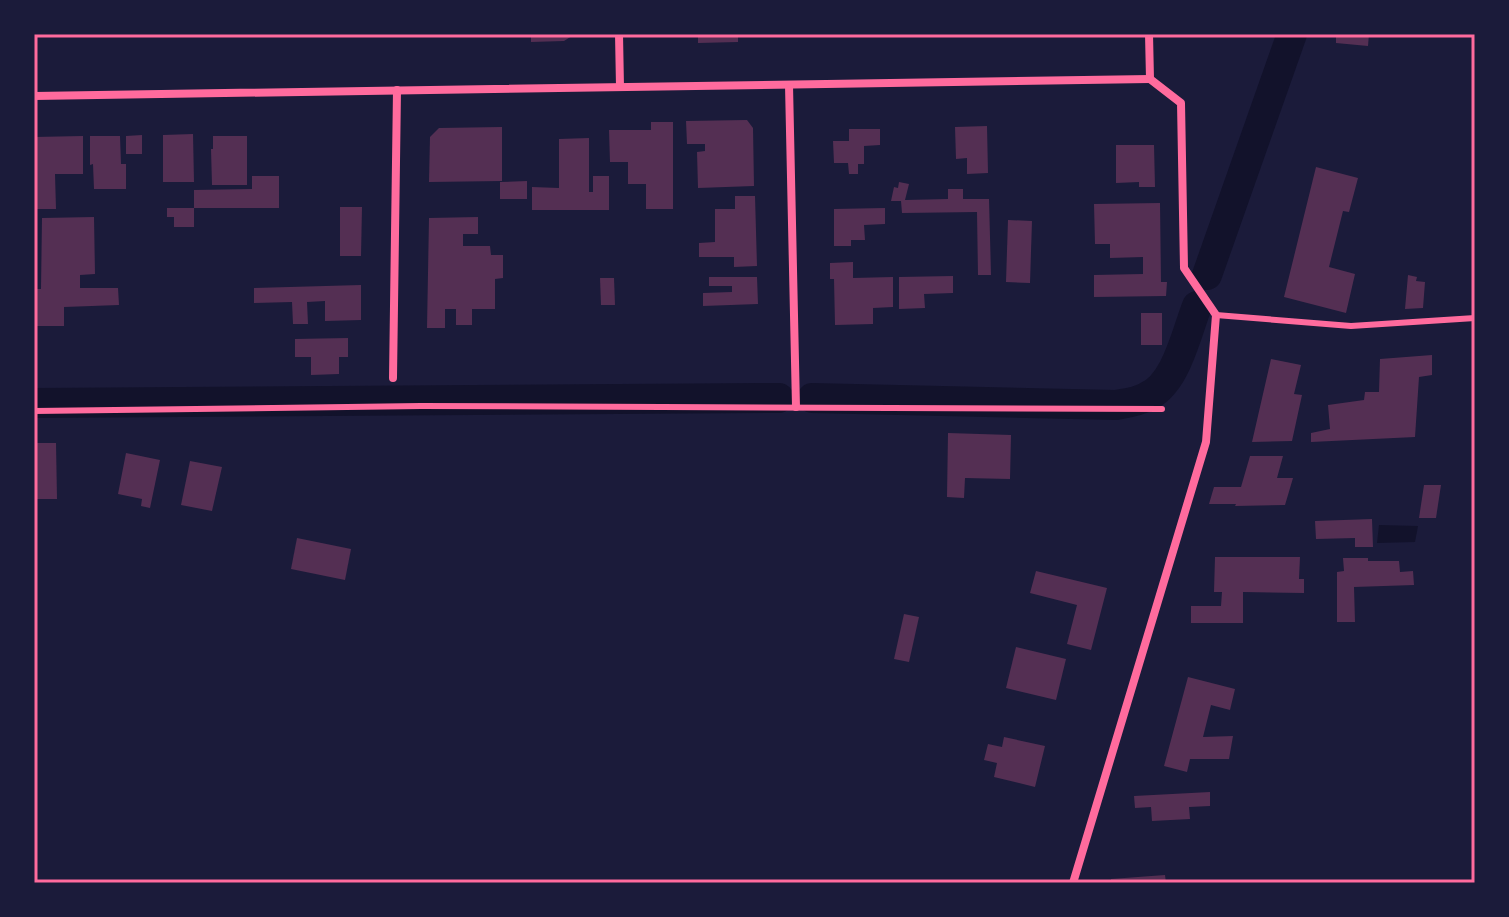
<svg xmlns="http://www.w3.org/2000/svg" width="1509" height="917" font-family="Overpass,sans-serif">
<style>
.water{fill:#12122b}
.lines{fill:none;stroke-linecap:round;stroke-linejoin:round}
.canal{stroke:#12122b;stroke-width:30}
.building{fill:#542f53}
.service{stroke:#ff6b9d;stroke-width:6}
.minor{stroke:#ff6b9d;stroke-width:8}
.neatline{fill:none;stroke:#ff6b9d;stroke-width:3}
</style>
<rect width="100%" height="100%" fill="#1b1b3a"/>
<path class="water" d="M1379 525 1418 526 1415 542 1377 543Z"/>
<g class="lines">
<g class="canal">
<path d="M1207 275 1292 34"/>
<path d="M812 398 1116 405C1126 403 1137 402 1146 397 1176 385 1186 334 1197 306"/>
<path d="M34 403 779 398"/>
</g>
</g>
<g class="building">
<path d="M531 34H575L564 41 531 42Z"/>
<path d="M698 34H738V42L698 43Z"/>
<path d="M1336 34H1369L1368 46 1336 43Z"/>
<path d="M747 120 753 128 754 186 698 188 697 152 705 151V144H687L686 121Z"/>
<path d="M651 122H673V209H646V184H628V162H610L609 130H651Z"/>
<path d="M987 126 988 173 967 174V158L956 159 955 127Z"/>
<path d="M502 127V181L429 182 430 137 439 128Z"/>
<path d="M849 129H880V145L864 146V164H858V174H849L848 163H834L833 141H849Z"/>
<path d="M193 134 194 182H163V135Z"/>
<path d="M142 135V154H126V136Z"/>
<path d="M83 136V174H55L56 209H34V137Z"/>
<path d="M90 136H120L121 164H126V189H94L93 164 90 165Z"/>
<path d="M213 136H247V185H212L211 149H213Z"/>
<path d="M589 138V192H593V176H609V210H532V187L559 188V139Z"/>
<path d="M1116 145H1154L1155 187H1139V182L1116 183Z"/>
<path d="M1316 167 1358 178 1349 212 1343 211 1329 267 1355 274 1346 313 1284 297Z"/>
<path d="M252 176H279V208H194V190L252 189Z"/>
<path d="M527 181V199H500V182Z"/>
<path d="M899 182 909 184 905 200 948 199V189H963V199H989L991 275H978L977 212 902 213 901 201H891L894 187 898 188Z"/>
<path d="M735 196H755L757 266 734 267V257H699V243L715 242V209H735Z"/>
<path d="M1160 203 1161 282H1167L1166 296 1094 297V275L1143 274V257L1110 258V244H1095L1094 204Z"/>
<path d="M340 207H362L361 256H340Z"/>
<path d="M167 208H194V227H174V217H167Z"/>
<path d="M885 208V224L864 225 865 240H851V246H834V209Z"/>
<path d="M94 217 95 274 80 275V288H118L119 305 64 307V326H36L35 289H41L42 218Z"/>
<path d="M478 217V234H463V246H490L491 255H503V278L495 279V309H472V325H456V309H445V328H427L429 218Z"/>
<path d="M1008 220 1032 221 1030 283 1006 282Z"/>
<path d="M853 262V278L893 277V307L873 308V324L835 325 834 279H830V263Z"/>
<path d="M1408 275 1417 277 1416 281 1425 282 1423 308 1405 309Z"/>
<path d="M953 276V293L924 294 925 308 899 309V277Z"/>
<path d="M709 277H757L758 304 703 306V293L732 292V286H709Z"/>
<path d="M600 278H614L615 305H601Z"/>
<path d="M361 285V320L325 321V301L307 302 308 324H293L292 302 254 303V288Z"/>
<rect x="1141" y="313" width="21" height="32"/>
<path d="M348 338V357H339V374L311 375V357H295V339Z"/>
<path d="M1432 355V375L1419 377 1415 437 1311 442V433L1330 429 1328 405 1364 400 1365 392H1379L1380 359Z"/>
<path d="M1271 359 1301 365 1294 394 1302 395 1292 441 1252 442Z"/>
<path d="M948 433 1011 435 1010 479 965 478 964 498 947 497Z"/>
<path d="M34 443H56L57 499H34Z"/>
<path d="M126 453 160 460 150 508 141 506 142 499 118 494Z"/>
<path d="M1250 456H1283L1277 478H1293L1285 505 1235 506 1236 504H1209L1214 487H1241Z"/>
<path d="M190 461 222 467 212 511 181 505Z"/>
<path d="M1424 485H1441L1436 518H1419Z"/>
<path d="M1372 519 1373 547H1355V538L1316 539 1315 521Z"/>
<path d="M297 538 351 549 345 580 291 569Z"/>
<path d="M1215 557H1300L1299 579H1304V593L1243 592V623H1191V606H1221L1222 592H1214Z"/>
<path d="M1343 558H1368V561H1399L1400 572 1413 571 1414 585 1354 587 1355 622H1337V572L1344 571Z"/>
<path d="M1036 571 1107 588 1091 650 1067 644 1077 605 1030 593Z"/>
<path d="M904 614 919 617 909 662 894 659Z"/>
<path d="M1016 647 1066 659 1056 700 1006 688Z"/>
<path d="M1188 677 1235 689 1230 710 1211 705 1203 737 1233 736 1229 759H1190L1187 772 1164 766Z"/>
<path d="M1004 737 1045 746 1035 787 994 777 997 763 984 760 988 744 1002 747Z"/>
<path d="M1210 792V806L1189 807 1190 819 1152 821 1151 807 1135 808 1134 796Z"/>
<path d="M1165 875 1166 883H1111V879Z"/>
</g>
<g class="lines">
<g class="service">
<path d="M1216 315 1351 326 1475 318"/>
<path d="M34 411 421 406 1162 409"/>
</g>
<g class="minor">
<path d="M619 34 620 87"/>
<path d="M1149 34 1150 79"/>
<path d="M789 85 796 407"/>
<path d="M34 96 1150 79"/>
<path d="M393 378 397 90"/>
<path d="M1073 883 1206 442 1216 315 1184 268 1181 103 1150 79"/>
</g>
</g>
<rect width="1509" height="917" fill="none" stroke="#1b1b3a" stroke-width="72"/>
<rect x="36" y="36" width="1437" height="845" class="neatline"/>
</svg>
